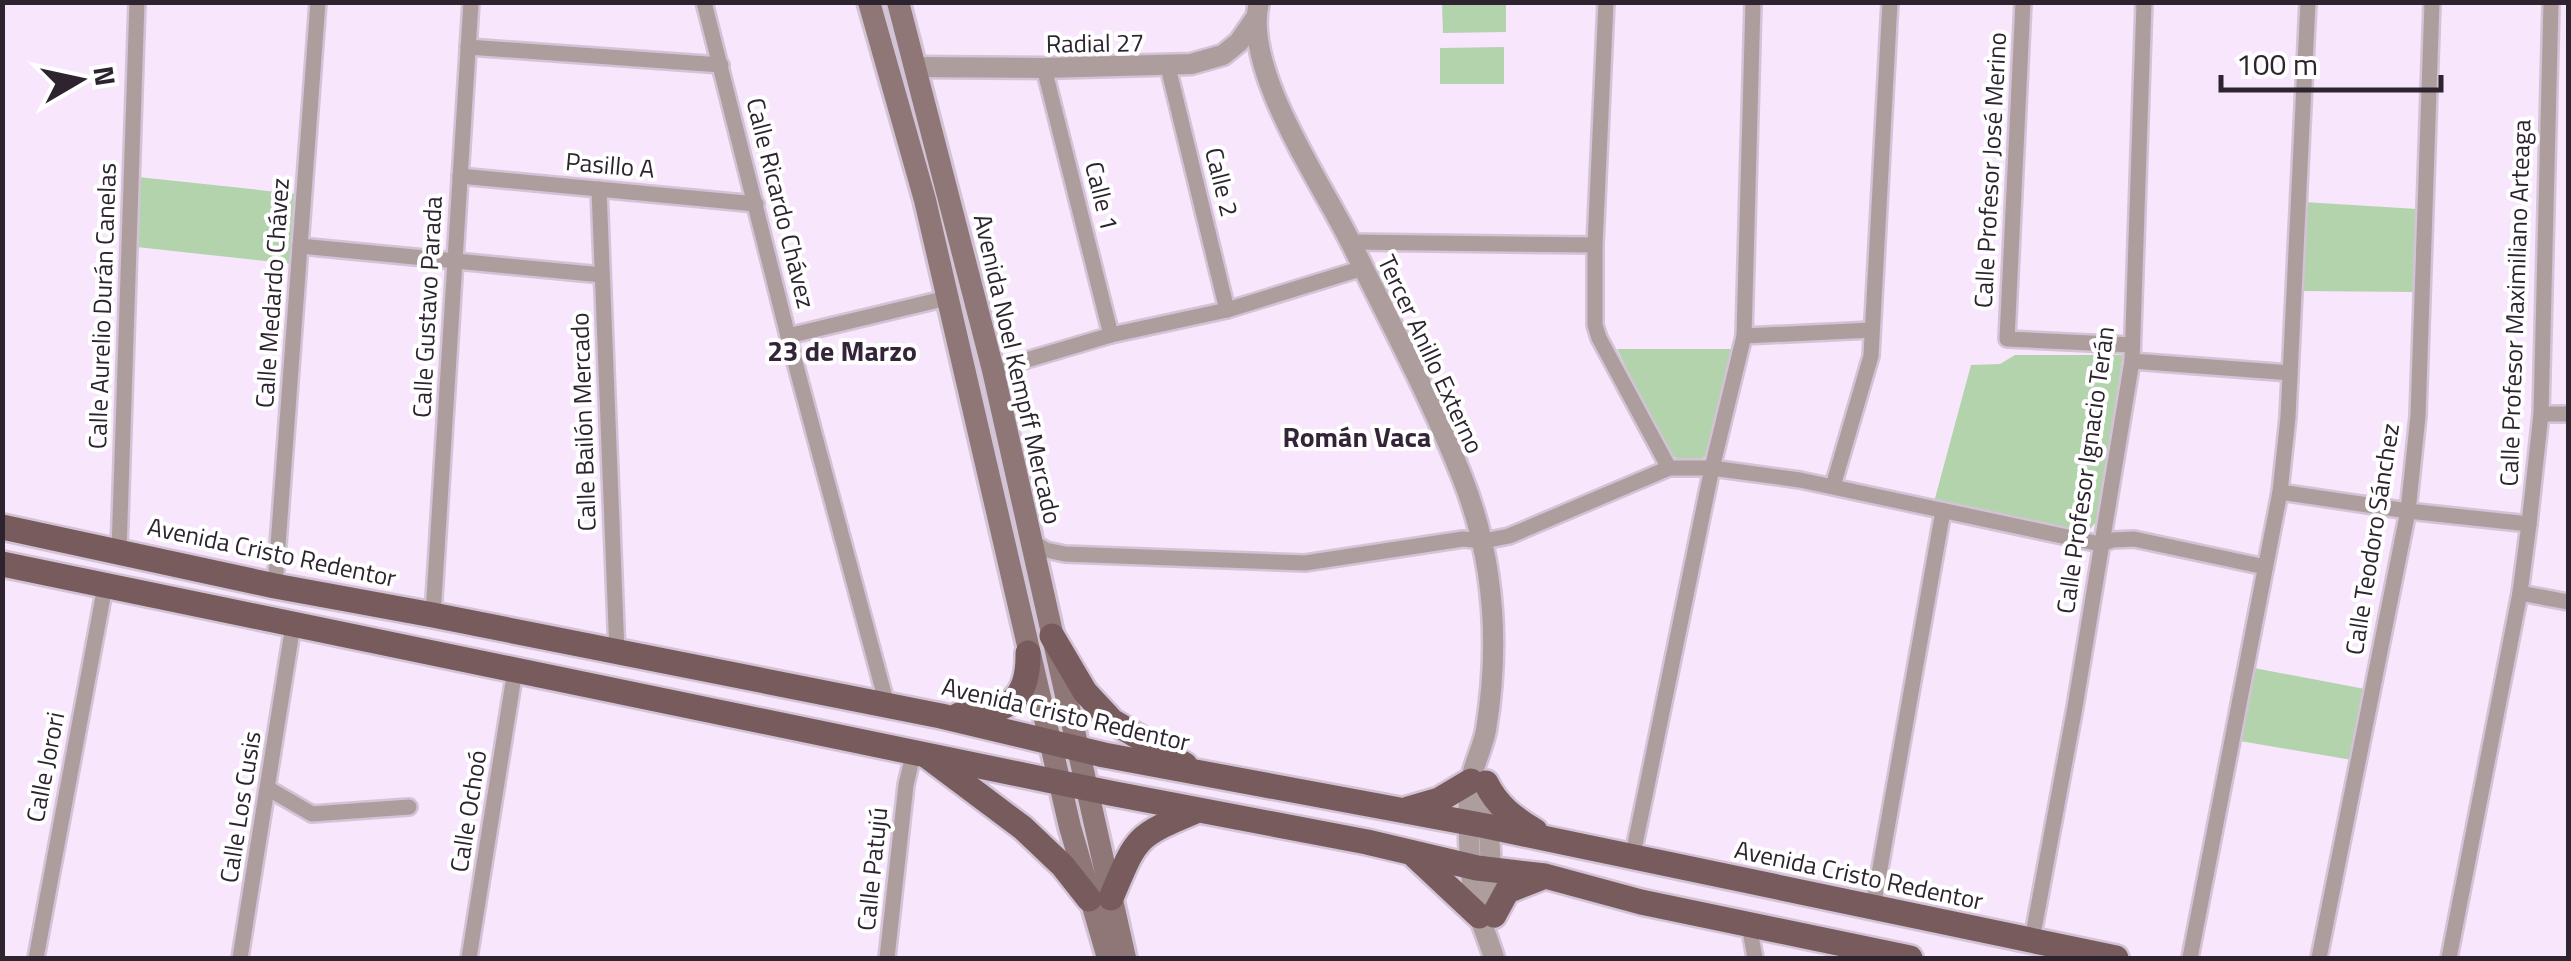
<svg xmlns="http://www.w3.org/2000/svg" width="2571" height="961" font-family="'Titillium Web',sans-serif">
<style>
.green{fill:#b2d3ac}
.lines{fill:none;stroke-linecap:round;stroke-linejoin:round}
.minor-casing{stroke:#d3c3d7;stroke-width:20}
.tertiary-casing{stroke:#d3c3d7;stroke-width:25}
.secondary-casing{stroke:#d3c3d7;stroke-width:28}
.primary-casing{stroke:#d3c3d7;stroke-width:30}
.minor{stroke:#ae9d9d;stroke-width:15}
.tertiary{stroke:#ae9d9d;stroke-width:20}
.secondary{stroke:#8f7777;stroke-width:22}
.primary{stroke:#785c5d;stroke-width:25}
.labels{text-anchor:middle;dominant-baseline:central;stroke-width:8;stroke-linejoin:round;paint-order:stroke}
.street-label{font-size:25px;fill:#2d242f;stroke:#fff}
.neighbourhood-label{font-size:28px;font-weight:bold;fill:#342438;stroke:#fff}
</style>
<rect width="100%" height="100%" fill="#f8e6fc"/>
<g class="green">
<path d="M1442 3H1506V32L1443 33Z"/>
<path d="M1504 47V84H1440V48Z"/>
<path d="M138 177 297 194 292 264 137 247Z"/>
<path d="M2304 202 2417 209 2415 292 2301 291Z"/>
<path d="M1617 349H1733L1711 453C1697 463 1681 464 1668 452Z"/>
<path d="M2015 355H2123L2098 520 2083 537 1934 502 1971 365 2000 364Z"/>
<path d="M2254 668 2365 689 2352 760 2240 741Z"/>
</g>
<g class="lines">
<defs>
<g id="minor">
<path d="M704 2 788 336 887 705"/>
<path d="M1606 2 1595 245V325L1599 338 1669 468"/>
<path d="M2023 2 2007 339 2132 345"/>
<path d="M468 47 721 65"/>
<path d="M1168 67 1227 310"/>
<path d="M1044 68 1111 335"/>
<path d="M460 176 756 204"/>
<path d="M599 189 617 653"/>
<path d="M1351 242 1595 245"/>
<path d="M300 246 602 275"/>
<path d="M788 336 947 298"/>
<path d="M1744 336 1872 330"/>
<path d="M2132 361 2290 373"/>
<path d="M993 370 1111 335 1227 310 1363 268"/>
<path d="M2541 414H2568"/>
<path d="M1833 486 1871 356 1890 2"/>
<path d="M2280 492 2408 511 2529 524"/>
<path d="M1030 540 1046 550 1065 554 1305 563 1463 539 1484 541 1509 536 1669 468H1712L1800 480 2100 544 2113 540 2134 539 2265 567"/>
<path d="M119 551 137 2"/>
<path d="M275 586 318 2"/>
<path d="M2520 593 2568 602"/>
<path d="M433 615 471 2"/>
<path d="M269 789 312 814 409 807"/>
<path d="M1632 859 1712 468 1744 336 1753 2"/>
<path d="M1873 908 1943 511"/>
<path d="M1749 925 1755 958"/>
<path d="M2032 940 2075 707 2132 361 2144 2"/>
<path d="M36 958 105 586"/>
<path d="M240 958 293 625"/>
<path d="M469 958 515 670"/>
<path d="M887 958 906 785 912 759 918 751"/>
<path d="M2190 958 2280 492 2288 417 2308 2"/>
<path d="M2319 958 2408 511 2418 416 2432 2"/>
<path d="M2449 958 2520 593 2529 524 2541 414 2551 2"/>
</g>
<g id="tertiary">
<path d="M1259 2C1242 70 1322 183 1352 245 1389 321 1431 398 1462 477 1494 558 1500 644 1486 730 1483 747 1474 763 1471 780 1466 808 1469 891 1479 916 1484 930 1490 944 1494 958"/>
<path d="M916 67 1044 68 1191 64 1223 55 1239 42 1255 19"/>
<path d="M1486 782 1494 918"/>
</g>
<g id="secondary">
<path d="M869 2 925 200 1070 827 1108 958"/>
<path d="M898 2 993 370 1125 958"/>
</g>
<g id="primary">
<path d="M2 527 275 586 433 615 941 716 1104 755 1486 826 2116 958"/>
<path d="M2 564 1110 793 1367 842 1477 868 1545 876 1641 902 1910 958"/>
<path d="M1052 636 1085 692 1112 721 1185 765"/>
<path d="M959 715C1004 712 1029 705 1028 653"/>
<path d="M927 756 1023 828 1063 866 1089 899"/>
<path d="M1486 783C1497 806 1514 818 1535 831"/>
<path d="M1408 809 1439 800 1471 781"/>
<path d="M1415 856 1479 916"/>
<path d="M1111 898C1137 837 1134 837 1196 811"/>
<path d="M1494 915 1507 891 1540 878"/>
</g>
</defs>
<use href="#minor" class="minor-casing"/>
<use href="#tertiary" class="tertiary-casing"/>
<use href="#secondary" class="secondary-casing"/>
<use href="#primary" class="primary-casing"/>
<use href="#minor" class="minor"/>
<use href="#tertiary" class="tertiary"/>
<use href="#secondary" class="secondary"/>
<use href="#primary" class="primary"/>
</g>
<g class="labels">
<g class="street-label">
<text transform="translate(1095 43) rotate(-1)">Radial 27</text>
<text transform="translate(610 165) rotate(5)">Pasillo A</text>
<text transform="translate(1990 170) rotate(-87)">Calle Profesor José Merino</text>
<text transform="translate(1222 182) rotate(76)">Calle 2</text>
<text transform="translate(1102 196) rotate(76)">Calle 1</text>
<text transform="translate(781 203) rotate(76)">Calle Ricardo Chávez</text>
<text transform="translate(272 293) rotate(-86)">Calle Medardo Chávez</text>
<text transform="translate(2515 303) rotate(-88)">Calle Profesor Maximiliano Arteaga</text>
<text transform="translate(102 306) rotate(-88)">Calle Aurelio Durán Canelas</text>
<text transform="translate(427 307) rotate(-87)">Calle Gustavo Parada</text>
<text transform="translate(1431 354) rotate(65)">Tercer Anillo Externo</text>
<text transform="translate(1018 369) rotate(77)">Avenida Noel Kempff Mercado</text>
<text transform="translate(583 422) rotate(-92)">Calle Bailón Mercado</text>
<text transform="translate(2085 470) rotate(-82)">Calle Profesor Ignacio Terán</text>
<text transform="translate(2372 539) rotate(-81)">Calle Teodoro Sánchez</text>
<text transform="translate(272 552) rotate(12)">Avenida Cristo Redentor</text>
<text transform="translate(1066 714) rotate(13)">Avenida Cristo Redentor</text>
<text transform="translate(45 767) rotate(-79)">Calle Jorori</text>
<text transform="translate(240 807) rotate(-81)">Calle Los Cusis</text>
<text transform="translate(468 811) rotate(-81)">Calle Ochoó</text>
<text transform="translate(872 869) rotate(-84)">Calle Patujú</text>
<text transform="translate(1859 875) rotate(12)">Avenida Cristo Redentor</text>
</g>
<g class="neighbourhood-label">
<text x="842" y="350">23 de Marzo</text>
<text x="1357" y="436">Román Vaca</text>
</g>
</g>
<rect width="2571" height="961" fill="none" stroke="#2d242f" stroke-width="10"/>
<g transform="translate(80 80) rotate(81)" stroke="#ffffff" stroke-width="8" paint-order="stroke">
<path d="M0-8L18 38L0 25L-18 38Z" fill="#2d242f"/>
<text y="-15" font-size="28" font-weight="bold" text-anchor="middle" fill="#2d242f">N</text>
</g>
<path d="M2221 75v15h220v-15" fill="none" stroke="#2d242f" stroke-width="5"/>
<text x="2236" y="75" font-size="30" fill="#2d242f" stroke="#ffffff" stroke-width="8" paint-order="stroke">100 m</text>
</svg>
